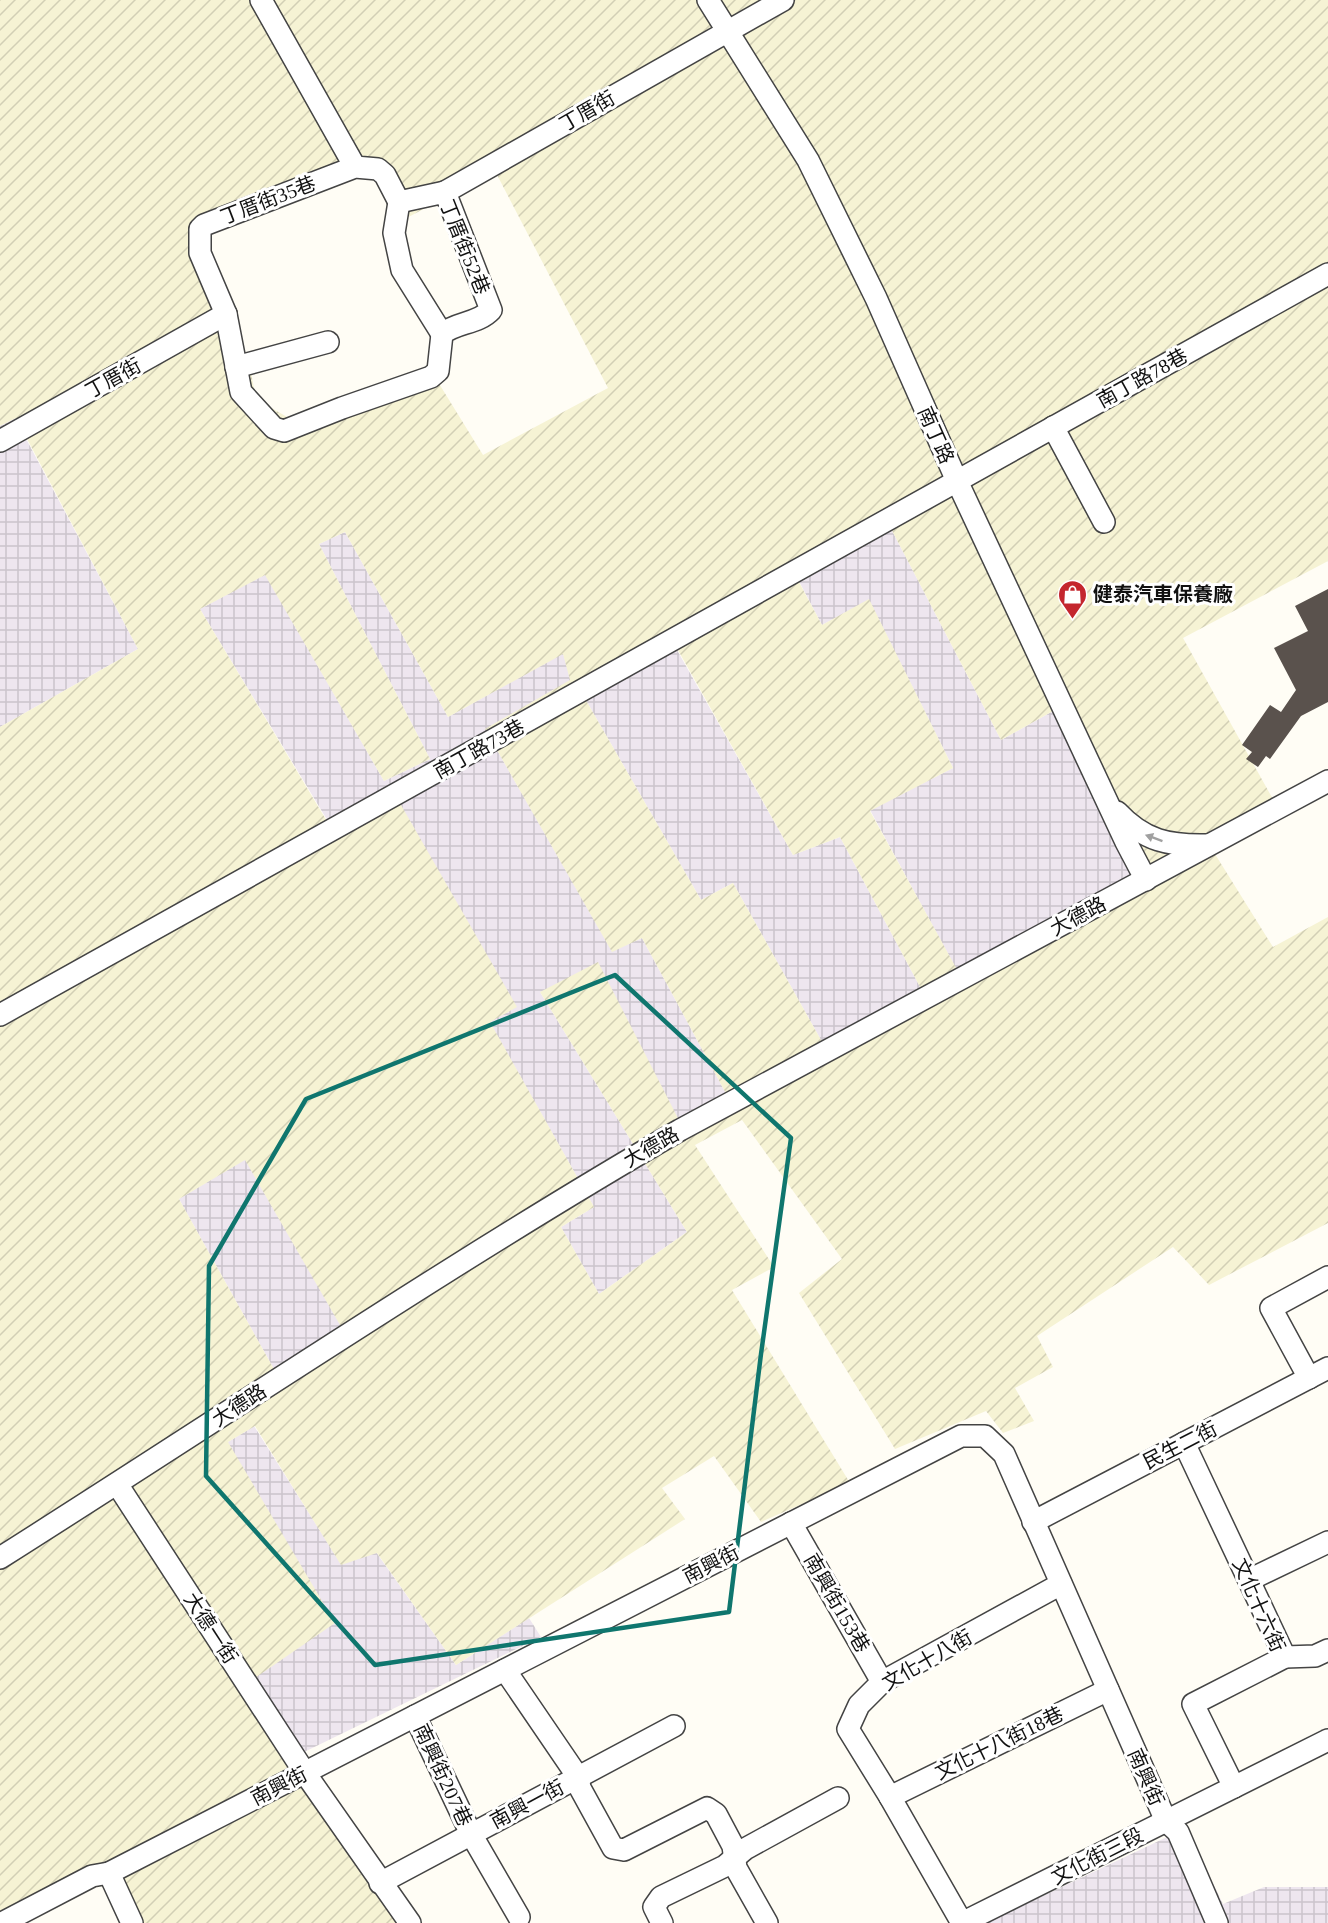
<svg xmlns="http://www.w3.org/2000/svg" width="1328" height="1923" font-family="'Times New Roman','Noto Sans TC',serif">
<style>
.industrial{fill:url(#industrial-grid)}
.farmland{fill:url(#farmland-furrows);fill-rule:evenodd}
.building{fill:#5a524d}
.lines{fill:none;stroke-linecap:round;stroke-linejoin:round}
.minor-casing{stroke:#444;stroke-width:24}
.minor{stroke:#fff;stroke-width:21}
.oneway{fill:#a0a0a0}
.marked{fill:none;stroke:#0f766e;stroke-width:4.5;stroke-linejoin:round}
.labels{text-anchor:middle;dominant-baseline:central;stroke-width:6;stroke-linejoin:round;paint-order:stroke}
.street-label{font-size:20px;fill:#111;stroke:#fff}
.poi-label{font-size:20px;font-weight:bold;fill:#111;stroke:#fff;text-anchor:start}
</style>
<defs>
<pattern id="industrial-grid" width="8" height="8" patternUnits="userSpaceOnUse" patternTransform="scale(1.5)"><rect width="8" height="8" fill="#eee6ef"/><path d="M0 4h8M4 0v8" fill="none" stroke="#cbc4cc"/></pattern>
<pattern id="farmland-furrows" width="10" height="10" patternUnits="userSpaceOnUse" patternTransform="scale(1.5)"><rect width="10" height="10" fill="#f6f3d4"/><path d="M-1 1l2-2M0 10L10 0M9 11l2-2" fill="none" stroke="#d2cfb5"/></pattern>
</defs>
<rect width="100%" height="100%" fill="#fffdf5"/>
<g class="industrial">
<path d="M15 418 138 649 0 727V426Z"/>
<path d="M886 519 1001 740 1053 711 1136 878 960 976 870 810 953 768 869 600 822 625 793 570Z"/>
<path d="M345 532 448 717 563 653 571 680 485 729 612 951 642 938 730 1101 682 1126 540 992 687 1232 599 1294 561 1227 594 1207 489 1021 516 1006 335 833 200 609 265 574 384 781 430 759 319 544Z"/>
<path d="M673 643 793 855 840 837 927 1000 826 1049 733 883 701 900 580 690Z"/>
<path d="M245 1159 344 1331 275 1371 179 1199Z"/>
<path d="M254 1426 341 1564 376 1552 456 1665 529 1618 541 1637 302 1753 255 1678 228 1442Z"/>
<path d="M1186 1828 1223 1904 1264 1887H1328V1923H986Z"/>
</g>
<path class="farmland" d="M0 0H1328V561L1183 638 1274 801 1205 838 1273 947 1328 917V1223L1209 1285 1173 1247 1037 1336 1053 1367 1015 1388 1034 1421 1003 1433 986 1411 895 1449 799 1293 842 1259 742 1120 695 1145 774 1267 732 1290 850 1483 761 1522 714 1456 662 1488 685 1519 456 1665 377 1553 341 1565 255 1426 228 1442 335 1623 255 1678 414 1923H122L100 1877 0 1923V727L138 649 16 418 0 426ZM358 169 378 177 401 221 495 171 608 388 483 455 430 369 294 421 256 399 249 362 204 237ZM886 519 1001 740 1053 711 1135 878 960 975 870 811 953 768 869 599 822 625 793 571ZM345 532 448 717 563 654 570 680 485 729 612 952 642 938 730 1101 682 1126 598 962 540 992 687 1232 599 1294 561 1227 594 1207 490 1022 517 1007 397 798 334 833 200 609 265 575 384 781 430 759 319 544ZM674 643 793 855 840 837 927 1000 826 1049 733 883 701 900 580 690ZM245 1160 344 1332 275 1371 179 1199Z"/>
<path class="building" d="M1328 589V702L1301 716 1270 759 1266 756 1258 767 1246 759 1252 752 1242 745 1270 705 1281 712 1296 690 1274 648 1308 631 1295 606Z"/>
<g class="lines">
<defs>
<g id="minor">
<path d="M261 0 355 167 378 169 385 175 399 202 445 192 491 310C478 324 456 322 442 334L438 371 431 377 342 408 284 431 274 428 241 392 226 314 200 253V229L204 225 355 167"/>
<path d="M708 0 808 160 876 298 957 481 1126 842 1146 880"/>
<path d="M445 192 783 0"/>
<path d="M399 202 394 233 402 270 442 334"/>
<path d="M236 367 328 342"/>
<path d="M1053 427 1104 522"/>
<path d="M0 441 226 314"/>
<path d="M1117 812C1144 841 1169 846 1208 845"/>
<path d="M0 1015 1328 274"/>
<path d="M1309 1378 1271 1308 1328 1277"/>
<path d="M1184 1443 1285 1657 1193 1704 1234 1787"/>
<path d="M117 1484 305 1773 410 1923"/>
<path d="M1033 1522 1328 1368"/>
<path d="M791 1523 882 1682"/>
<path d="M0 1558C226 1415 449 1264 680 1130L1328 781"/>
<path d="M1249 1580 1328 1542"/>
<path d="M1285 1657 1315 1656 1328 1650"/>
<path d="M505 1670 578 1777 580 1788 613 1848 624 1850 707 1808 716 1814 733 1846 736 1868 767 1923"/>
<path d="M415 1716 471 1834 519 1917"/>
<path d="M890 1797 1108 1690"/>
<path d="M380 1883 674 1726"/>
<path d="M2 1923 92 1876 109 1873"/>
<path d="M132 1923 109 1873 961 1436H985L1004 1454 1166 1821 1178 1832 1217 1923"/>
<path d="M662 1923 654 1907 661 1897 725 1866 745 1849 838 1798"/>
<path d="M962 1923 890 1797 848 1729 859 1705 882 1682 1061 1584"/>
<path d="M962 1923 1328 1740"/>
</g>
</defs>
<use href="#minor" class="minor-casing"/>
<use href="#minor" class="minor"/>
</g>
<defs><path id="oneway-solid" d="M-6-.8H1V-3.2L6.5 0L1 3.2V.8H-6Z" transform="scale(1.5)"/></defs>
<use class="oneway" href="#oneway-solid" transform="translate(1154 838) rotate(-160)"/>
<path class="marked" d="M615 975 791 1138 761 1354 729 1612 375 1665 206 1476 209 1266 306 1099Z"/>
<defs>
<symbol id="shop-pin" viewBox="-11 -11 22 30"><path d="M0 17L-7.5 6A9.5 9.5 0 1 1 7.5 6Z" fill="#c4262e" stroke="#fff"/><path d="M-5-2.5h2.3a2.7 3.5 0 0 1 5.4 0H5L5.5 6h-11ZM-1.5-2.5h3a1.5 2.3 0 0 0-3 0Z" fill="#fff"/></symbol>
</defs>
<g fill-rule="evenodd">
<use href="#shop-pin" x="1056" y="578" width="33" height="45"/>
</g>
<g class="labels">
<g class="street-label">
<text transform="translate(587 111) rotate(-30)">丁厝街</text>
<text transform="translate(268 200) rotate(-21)">丁厝街35巷</text>
<text transform="translate(465 247) rotate(68)">丁厝街52巷</text>
<text transform="translate(113 378) rotate(-29)">丁厝街</text>
<text transform="translate(1142 378) rotate(-29)">南丁路78巷</text>
<text transform="translate(936 435) rotate(66)">南丁路</text>
<text transform="translate(479 749) rotate(-29)">南丁路73巷</text>
<text transform="translate(1078 916) rotate(-28)">大德路</text>
<text transform="translate(651 1147) rotate(-30)">大德路</text>
<text transform="translate(239 1405) rotate(-33)">大德路</text>
<text transform="translate(1180 1445) rotate(-27)">民生二街</text>
<text transform="translate(711 1564) rotate(-27)">南興街</text>
<text transform="translate(837 1603) rotate(60)">南興街153巷</text>
<text transform="translate(1259 1605) rotate(66)">文化十六街</text>
<text transform="translate(211 1628) rotate(57)">大德一街</text>
<text transform="translate(927 1660) rotate(-30)">文化十八街</text>
<text transform="translate(999 1743) rotate(-26)">文化十八街18巷</text>
<text transform="translate(443 1775) rotate(65)">南興街207巷</text>
<text transform="translate(1146 1777) rotate(66)">南興街</text>
<text transform="translate(279 1786) rotate(-27)">南興街</text>
<text transform="translate(527 1804) rotate(-28)">南興一街</text>
<text transform="translate(1097 1856) rotate(-27)">文化街三段</text>
</g>
<g class="poi-label">
<text x="1093" y="594">健泰汽車保養廠</text>
</g>
</g>
</svg>
